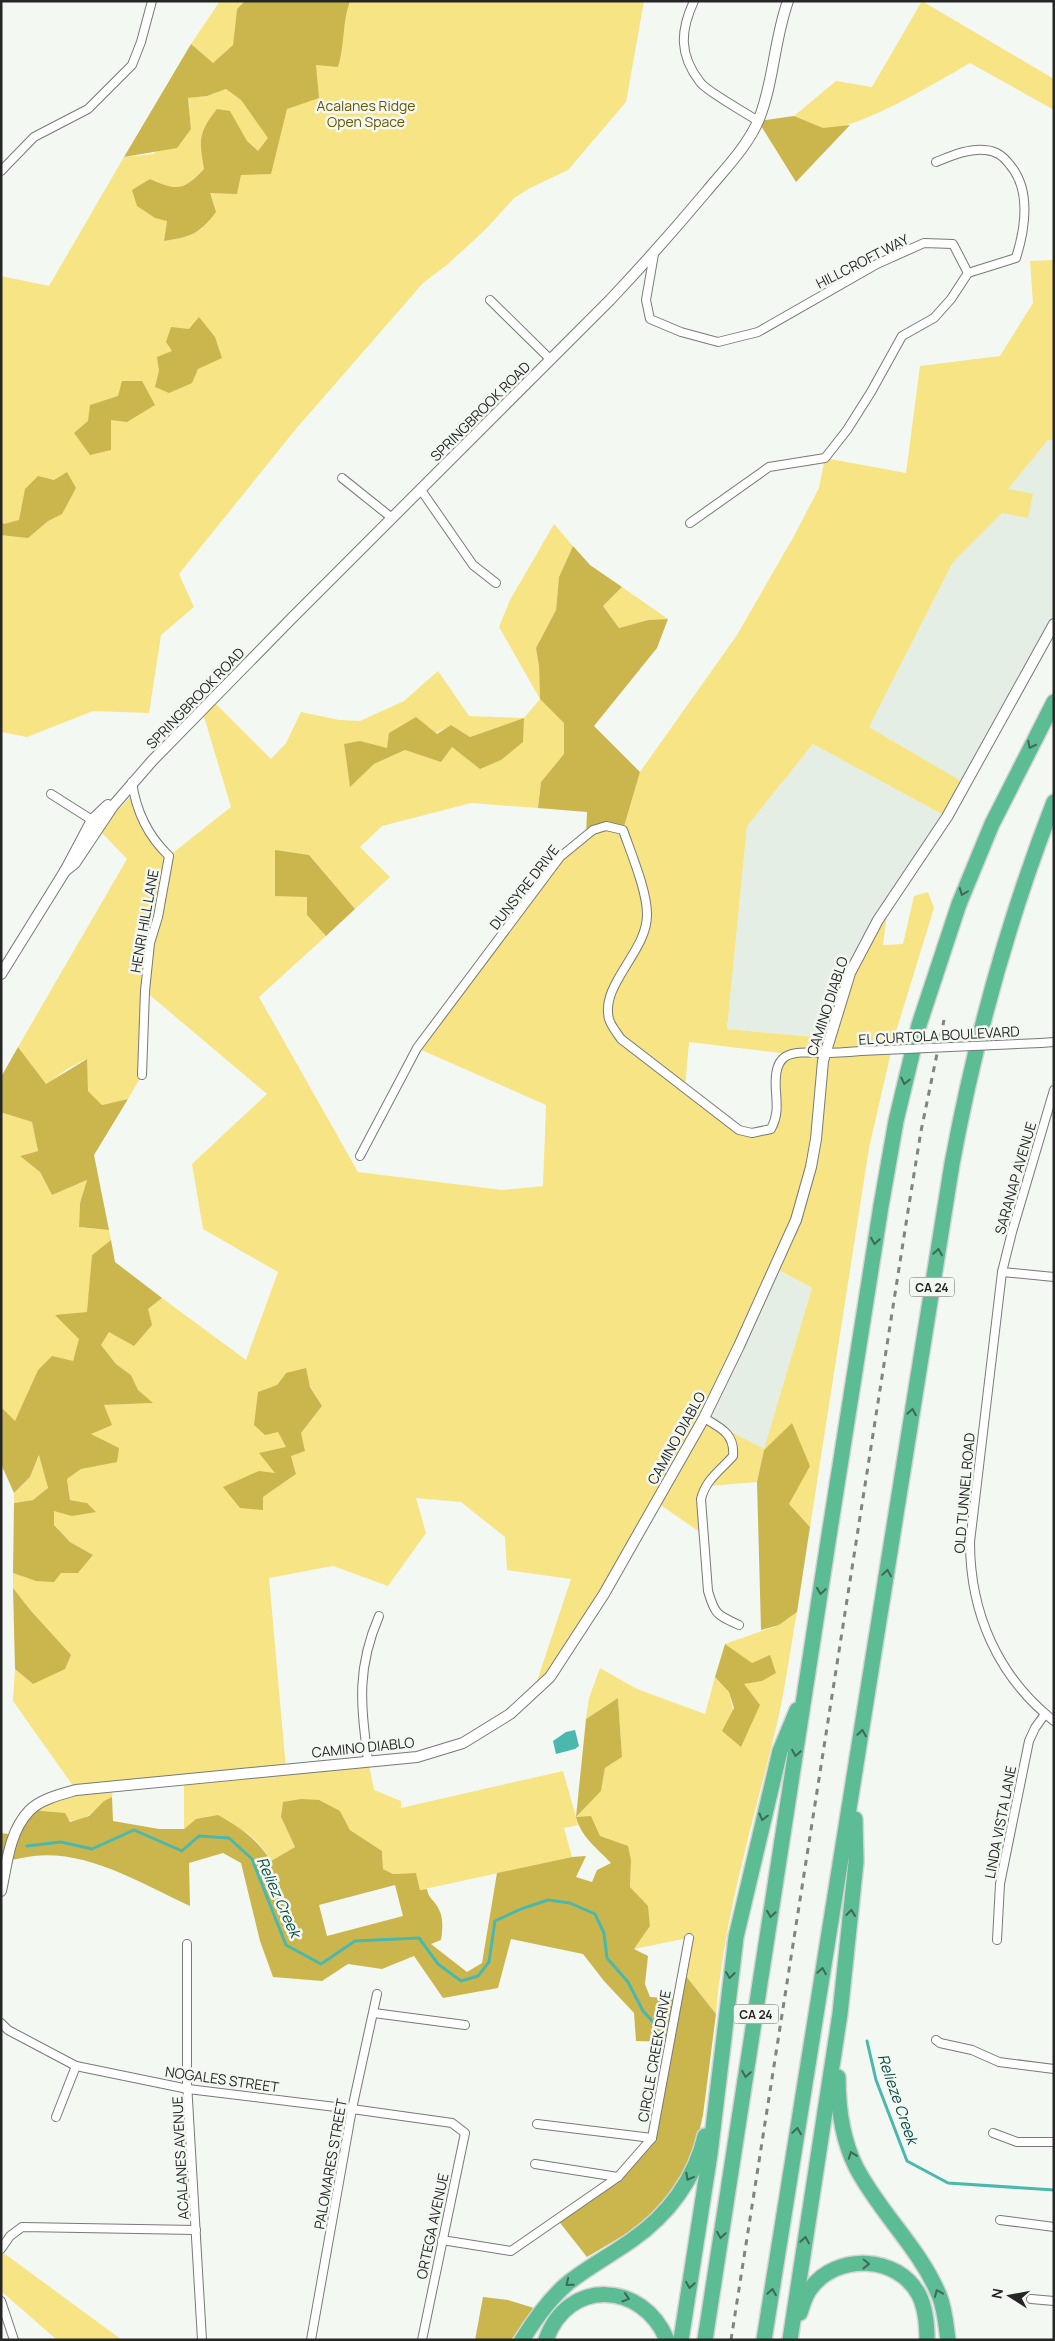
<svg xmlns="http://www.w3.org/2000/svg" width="1055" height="2341" font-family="Manrope,sans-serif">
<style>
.built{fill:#e5eee4}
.green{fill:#f7e484;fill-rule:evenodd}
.forest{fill:#cbb64d;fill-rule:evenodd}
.water{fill:#4ab8ac}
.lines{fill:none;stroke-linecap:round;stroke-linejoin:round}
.stream{stroke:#4ab8ac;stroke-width:3}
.minor-casing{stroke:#777a76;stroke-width:10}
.tertiary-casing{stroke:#777a76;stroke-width:12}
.motorway-casing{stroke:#d3d4d3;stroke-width:18}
.minor{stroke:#fff;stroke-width:8}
.tertiary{stroke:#fff;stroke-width:10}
.motorway{stroke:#5cbc93;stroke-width:15}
.rail{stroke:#828481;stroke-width:3;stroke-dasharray:6 6;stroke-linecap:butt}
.minor-bridge-casing{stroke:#777a76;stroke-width:10;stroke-linecap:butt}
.minor-bridge{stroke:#fff;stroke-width:8}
.oneway{stroke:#3e6a56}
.labels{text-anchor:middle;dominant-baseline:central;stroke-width:5;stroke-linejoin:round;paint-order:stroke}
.shield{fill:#f4f8f3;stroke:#636563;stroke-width:1}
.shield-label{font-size:12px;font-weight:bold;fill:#252625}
.park-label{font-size:14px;fill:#665803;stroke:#f4f8f3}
.street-label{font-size:14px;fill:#252625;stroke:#f4f8f3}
.water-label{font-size:15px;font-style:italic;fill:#064a44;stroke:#f4f8f3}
</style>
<rect width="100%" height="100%" fill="#f4f8f3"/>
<g class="built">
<path d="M1048 440H1054V624L966 784 869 727 953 562 1002 513 1008 489Z"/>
<path d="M813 744 947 817 878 920 834 1024 814 1037 727 1029 747 826Z"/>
<path d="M774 1268 812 1288 764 1450 704 1418Z"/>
</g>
<g class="green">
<path d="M220 1H245L237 9 233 45 213 64 191 44Z"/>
<path d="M272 1H644L626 102 568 170 530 188 514 198 486 229 448 264 423 283 295 430 179 574 194 607 161 635 149 713 93 711 27 737 1 732V276L49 286 124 157 153 154 191 129 188 98 207 96 226 89 241 100 251 113ZM200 149 210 193 202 229 182 238 164 241 167 221 150 179C177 191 183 191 204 169Z"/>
<path d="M922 1 1054 79V110L970 63C940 80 853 134 822 128 813 126 802 119 794 116L836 81 872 87Z"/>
<path d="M1054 260V440H1048L1008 489 1033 494 1028 518 1002 513 953 562 869 727 966 784 947 817 813 744 747 826 727 1029 814 1037 816 1021 834 1024 850 973 888 905 883 945 903 944 914 896 928 892 934 908 895 1035 869 1148 810 1527 789 1504 809 1466 764 1450 757 1482 709 1486 701 1499 704 1535 656 1502 604 1594 533 1693 571 1579 507 1570 505 1537 461 1502 416 1498 426 1533 388 1586 333 1566 269 1578 286 1769 368 1761 374 1790 401 1801V1808L563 1771 576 1817 601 1791 605 1768 622 1757 618 1698 586 1719 589 1698 600 1668 637 1689 705 1714 715 1677 729 1692 741 1746 744 1684 762 1681 752 1664 725 1644 779 1625 797 1612C790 1651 785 1690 776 1728 753 1823 724 1916 716 2014L682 1971 688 1938 634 1949 650 1926 648 1907 630 1887 631 1860 576 1818 578 1825 564 1828 572 1857 420 1890 416 1873 393 1874 383 1869 382 1851 350 1830 340 1811 281 1817 295 1847 271 1861C248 1824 236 1827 196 1819L184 1829V1780L113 1787 112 1797C104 1802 98 1808 90 1814 72 1828 49 1816 30 1810L76 1790 13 1701 15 1669 33 1684 31 1611 13 1588V1573L36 1581 61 1573H78L93 1555 70 1542 54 1525V1510L87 1503 70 1500 67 1479 81 1469 95 1465 91 1434 104 1405 152 1403 138 1390 131 1375 116 1364 101 1345 109 1331 148 1309 162 1298 246 1360 278 1272 203 1229 192 1164 267 1094 145 991 142 1075 128 1099 102 1105 88 1091 86 1059 67 1069 46 1085 18 1047 127 859 99 830 132 795 169 856 231 807 202 710 212 700 271 759 286 743 301 712 339 720 360 721 404 701 438 671 469 716 524 718 540 699 499 627 510 600 554 524 573 546 559 577 556 610 536 648 539 666 540 699 564 722V754L541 782 538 808 471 803 382 826 360 847 390 877 355 909 309 855 307 915 326 936 259 997 358 1172 502 1190 543 1186 546 1105 417 1048 560 857 606 826 623 830 640 772 737 635 794 536 819 488 825 458 906 473 920 366 1000 356 1033 303 1030 261ZM524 718 452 747 441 761 405 750 374 764 350 786 344 745C366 740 366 745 385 748 398 749 439 733 451 725L470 737ZM689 1042 788 1054 774 1073 777 1119 771 1129 739 1130 685 1088ZM775 1268 812 1288 764 1449 704 1418ZM286 1373 310 1386 322 1406 301 1433 291 1456 296 1474 263 1497 287 1447 278 1432 277 1385Z"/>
<path d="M622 587 668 619 648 620 619 628 603 606Z"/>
<path d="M2 1113 32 1122 38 1151 20 1156 40 1172 52 1195 87 1180 80 1203 79 1227 109 1230 111 1240 92 1255 88 1312 73 1361 38 1370 15 1422 1 1407Z"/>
<path d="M40 1454 48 1489 33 1500 14 1503V1493L30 1477Z"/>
<path d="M1 2251 122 2340H57L1 2291Z"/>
</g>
<g class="forest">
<path d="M245 1H350C342 22 345 45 338 67L316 65 319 98 287 109 271 174 241 175 237 194 210 193 216 212C199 234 191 237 164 241L167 221 155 218 137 206 132 190 150 179C177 191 183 191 204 169 199 140 198 133 217 109L230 111 247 141 258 151 268 138 241 100 226 89 207 96 188 98 191 129 177 148 124 157 191 44 213 63 233 45 237 9Z"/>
<path d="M794 116 823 128 850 125 796 182 758 121Z"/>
<path d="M199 317 215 337 222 358 198 369 192 383 169 393 155 387 159 371 157 357 172 351 166 342 171 327 189 329Z"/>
<path d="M122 381H142L155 405 127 422 111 420V450L90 455 74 433 88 421 90 405 118 396Z"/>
<path d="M67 472 76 488 62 514 48 521 28 538 1 535V522L4 524 19 520 25 489 38 476 54 480Z"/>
<path d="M573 546 590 565 622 587 603 606 619 628 648 620 668 619 657 648 594 726 640 772 623 830 606 826 586 836 587 812 538 808 541 782 564 754V723L540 699 539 666 536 648 556 610 559 577Z"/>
<path d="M416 717 437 734 451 725 470 737 524 718 523 742 501 760 480 769 452 747 441 762 405 750 374 764 350 787 344 744 360 741 387 748 389 733Z"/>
<path d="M275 850 309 855 355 909 326 936 307 915V897L275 896Z"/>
<path d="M18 1047 46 1084 87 1059 88 1091 102 1105 128 1099 94 1155 109 1230 79 1227 80 1203 87 1180 52 1195 40 1172 20 1156 38 1151 32 1122 3 1113 1 1115V1077Z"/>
<path d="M111 1240 115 1262 162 1298 148 1309 152 1325 134 1346 109 1332 101 1345 116 1364 131 1375 138 1390 153 1403 104 1405 112 1425 91 1434 119 1448 117 1462 81 1469 67 1479 70 1500 87 1503 96 1512 72 1516 54 1511V1525L70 1542 93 1555 78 1573H61L54 1582 36 1581 13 1573 14 1503 33 1500 48 1488 39 1455 30 1477 14 1493 1 1464V1407L15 1421 38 1370 52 1356 73 1361 79 1339 55 1315 87 1312 92 1255Z"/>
<path d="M306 1368 310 1387 322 1406 301 1433 305 1451 291 1456 296 1474 263 1497V1510L240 1508 223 1487 259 1471 275 1473 259 1453 286 1447 278 1432 265 1435 254 1425 258 1392 277 1385 286 1373Z"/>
<path d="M792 1423 810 1466 789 1504 810 1527 797 1612 779 1625 761 1630 757 1482 764 1450Z"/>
<path d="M13 1588 31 1611 71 1655 65 1669 33 1684 15 1669Z"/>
<path d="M725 1644 752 1663 770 1655 776 1673 762 1681 744 1684 760 1705 741 1747 722 1731 734 1708 729 1692 715 1677Z"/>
<path d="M618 1698 622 1757 605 1768 601 1791 576 1817 591 1816 600 1836 628 1846 631 1860 630 1887 648 1906 650 1926 634 1949 648 1956 645 1984 650 1997 677 1999 682 1971 716 2014 703 2115 695 2151 670 2197 641 2225 587 2257 557 2219 618 2177 652 2138 669 2042 636 2041 634 2013 604 1981 583 1954 511 1939 498 1988 443 1998 414 1956 382 1969 348 1964 322 1981 273 1977 260 1941 241 1863 223 1853 189 1863 190 1906C142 1884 88 1850 34 1856 25 1857 16 1859 7 1861L1 1891V1833L15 1835 30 1810 65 1813 70 1822 89 1816 104 1801 112 1797 113 1821 159 1829H184L196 1819 218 1815C241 1828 256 1838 271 1861L295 1847 281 1817 283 1802 301 1799 319 1800 340 1811 350 1830 382 1851 383 1869 393 1874 416 1873 420 1890 427 1889C428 1896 431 1898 435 1903 444 1915 443 1926 441 1940L431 1944 467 1972 482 1963 497 1873 572 1857 586 1856 576 1877 592 1882 597 1870 611 1863C598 1849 581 1837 576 1817L586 1719ZM395 1885 403 1916 327 1936 319 1905Z"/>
<path d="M483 2297 508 2300 534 2308 511 2340H475Z"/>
</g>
<path class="water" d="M575 1730 579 1746 575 1749 556 1754 553 1741 566 1732Z"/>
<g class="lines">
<g class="stream">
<path d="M27 1846 61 1842 92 1849 134 1830 182 1851 199 1836 229 1838 252 1859 286 1945 321 1964 355 1941 419 1938 438 1964 461 1981 478 1976 489 1962 495 1921 521 1909 548 1900 570 1903 595 1914 604 1933 607 1958 628 1982 643 2011 654 2023"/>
<path d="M867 2041 876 2080 907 2161 948 2183 1054 2190"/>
</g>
<defs>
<g id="minor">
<path d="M694 1C680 31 679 55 700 82 706 91 746 113 758 121"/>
<path d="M936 162C951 156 969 148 985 150 997 151 1003 156 1010 165 1032 191 1025 229 1016 258L968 273"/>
<path d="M1 171 34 137 88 109 132 65 141 42 152 1"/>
<path d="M654 254 646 300 650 319 681 332 718 342 758 332 877 264 924 243 953 244 968 273 951 299 934 318 902 336 871 392 847 430 825 458 769 467 690 523"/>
<path d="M490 300 550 359"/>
<path d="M342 478 392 518"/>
<path d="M421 490 473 565 496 583"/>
<path d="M132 782C136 811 148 836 169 856L158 917 150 943 145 991 142 1075"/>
<path d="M51 794 92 820"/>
<path d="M1041 1043 1054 1042"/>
<path d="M1054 1090 1012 1232 1002 1272 970 1542C970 1613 998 1677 1054 1721"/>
<path d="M360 1156 417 1048 560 857 593 830 606 826 623 830C631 853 647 891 647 914 648 951 600 984 609 1019 611 1026 617 1033 621 1039L739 1130 752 1133 771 1129C778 1116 777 1106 776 1092 773 1052 788 1051 823 1053 836 1053 849 1052 861 1051"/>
<path d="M1002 1272 1054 1277"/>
<path d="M704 1418C721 1428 735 1434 733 1456 720 1471 706 1479 701 1499L708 1591C715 1615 717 1615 739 1625"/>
<path d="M368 1761C361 1704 356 1670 379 1616"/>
<path d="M997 1940 1000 1884 1029 1741 1035 1728 1045 1714"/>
<path d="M187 1944V2083L202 2340"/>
<path d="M374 2013 465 2025"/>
<path d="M1 2023 8 2030 76 2066 188 2089 352 2109 452 2123 465 2133 422 2340"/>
<path d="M936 2040 940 2043 972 2050 999 2062 1054 2069"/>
<path d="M56 2117 76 2066"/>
<path d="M537 2124 652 2138"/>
<path d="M993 2133 1017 2142H1054"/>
<path d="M535 2164 618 2177"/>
<path d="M1000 2220 1054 2227"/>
<path d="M442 2240 511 2251 618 2177 652 2138 689 1938"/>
<path d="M1 2249 10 2236 22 2227 196 2230"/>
<path d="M1031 2299 1054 2301"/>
<path d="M1 2301 14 2340"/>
<path d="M311 2340 352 2109 377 1994"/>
</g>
<g id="tertiary">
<path d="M65 871 75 863 113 806 152 761 293 617 610 300C643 265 675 229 706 192 724 170 748 146 759 119 774 81 774 40 788 1"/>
<path d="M1 974 65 871 92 820 108 805"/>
<path d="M1 1891C7 1864 9 1832 29 1811 40 1799 62 1794 76 1790L417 1757 463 1743 510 1714 550 1677 604 1594 704 1418 739 1346 796 1220 811 1167 816 1139 823 1061 850 973 878 920 947 817 1054 624"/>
</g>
<g id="motorway">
<path d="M838 2077C838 2107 842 2139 856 2167 879 2212 919 2247 939 2295 945 2309 946 2325 948 2340"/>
<path d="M800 2313C803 2304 805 2295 811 2288 837 2253 898 2255 919 2295 926 2309 927 2324 927 2340"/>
<path d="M522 2340C535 2319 549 2299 568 2283 588 2267 611 2255 632 2240 668 2215 695 2179 705 2136"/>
<path d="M546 2340C567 2278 643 2281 667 2340"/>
<path d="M681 2340 710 2154 736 1937 780 1751 797 1710"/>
<path d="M705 2340 828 1542 881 1206 896 1121 919 1025 959 904 992 824 1054 702"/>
<path d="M764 2340 952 1164C975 1040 1008 920 1054 802"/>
<path d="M790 2340 840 2014 856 1862 855 1819"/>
</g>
</defs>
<use href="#minor" class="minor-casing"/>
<use href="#tertiary" class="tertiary-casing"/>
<use href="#motorway" class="motorway-casing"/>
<use href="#minor" class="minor"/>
<use href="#tertiary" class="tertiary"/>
<use href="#motorway" class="motorway"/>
<path class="rail" d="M731 2340 908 1211 921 1131 944 1020"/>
<defs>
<path id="minor-bridge" d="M861 1051 1041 1043"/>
</defs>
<use href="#minor-bridge" class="minor-bridge-casing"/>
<use href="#minor-bridge" class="minor-bridge"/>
</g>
<defs><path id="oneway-chevron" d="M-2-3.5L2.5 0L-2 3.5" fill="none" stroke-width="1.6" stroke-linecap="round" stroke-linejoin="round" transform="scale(1.25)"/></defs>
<g class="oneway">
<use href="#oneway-chevron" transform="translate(1031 745) rotate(117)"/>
<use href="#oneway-chevron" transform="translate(963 892) rotate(111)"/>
<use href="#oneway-chevron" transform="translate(905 1081) rotate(103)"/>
<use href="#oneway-chevron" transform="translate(875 1241) rotate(99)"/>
<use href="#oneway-chevron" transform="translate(938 1252) rotate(-81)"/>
<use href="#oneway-chevron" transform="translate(912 1412) rotate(-81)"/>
<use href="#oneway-chevron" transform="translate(887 1573) rotate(-81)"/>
<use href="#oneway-chevron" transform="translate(821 1591) rotate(98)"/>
<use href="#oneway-chevron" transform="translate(862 1733) rotate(-81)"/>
<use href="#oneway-chevron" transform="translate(796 1753) rotate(99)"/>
<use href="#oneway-chevron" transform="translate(763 1817) rotate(104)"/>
<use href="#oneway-chevron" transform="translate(851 1913) rotate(-84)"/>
<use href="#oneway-chevron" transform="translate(771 1914) rotate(99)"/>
<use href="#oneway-chevron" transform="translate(822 1971) rotate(-81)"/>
<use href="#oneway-chevron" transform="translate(730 1975) rotate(97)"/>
<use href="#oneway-chevron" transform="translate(746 2074) rotate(99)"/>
<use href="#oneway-chevron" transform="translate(797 2131) rotate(-81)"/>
<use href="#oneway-chevron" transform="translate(852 2155) rotate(-110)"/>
<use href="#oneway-chevron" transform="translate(689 2177) rotate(118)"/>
<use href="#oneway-chevron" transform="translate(721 2235) rotate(99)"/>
<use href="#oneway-chevron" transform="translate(805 2240) rotate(-81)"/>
<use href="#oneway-chevron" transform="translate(866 2264) rotate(1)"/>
<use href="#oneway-chevron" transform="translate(569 2283) rotate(141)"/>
<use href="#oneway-chevron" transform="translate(690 2285) rotate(99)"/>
<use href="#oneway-chevron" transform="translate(772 2292) rotate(-81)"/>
<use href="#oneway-chevron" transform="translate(938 2293) rotate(-113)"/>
<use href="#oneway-chevron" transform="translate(626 2298) rotate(17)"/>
</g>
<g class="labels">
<g class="shield">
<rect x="909.5" y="1277.5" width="45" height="19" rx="4"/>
<rect x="733.5" y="2004.5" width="45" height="19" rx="4"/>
</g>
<g class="shield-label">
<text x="932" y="1287">CA 24</text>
<text x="756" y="2014">CA 24</text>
</g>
<g class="park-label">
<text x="366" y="105">Acalanes Ridge<tspan x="366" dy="16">Open Space</tspan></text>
</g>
<g class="street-label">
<text transform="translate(862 261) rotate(-27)">HILLCROFT WAY</text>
<text transform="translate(480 411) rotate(-45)">SPRINGBROOK ROAD</text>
<text transform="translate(195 698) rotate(-46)">SPRINGBROOK ROAD</text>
<text transform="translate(524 887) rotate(-52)">DUNSYRE DRIVE</text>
<text transform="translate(144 921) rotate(-80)">HENRI HILL LANE</text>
<text transform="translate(827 1006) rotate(-72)">CAMINO DIABLO</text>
<text transform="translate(939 1035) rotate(-3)">EL CURTOLA BOULEVARD</text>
<text transform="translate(1015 1178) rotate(-74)">SARANAP AVENUE</text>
<text transform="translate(676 1438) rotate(-61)">CAMINO DIABLO</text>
<text transform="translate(964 1493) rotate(-85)">OLD TUNNEL ROAD</text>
<text transform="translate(363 1747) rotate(-6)">CAMINO DIABLO</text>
<text transform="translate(1000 1822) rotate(-79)">LINDA VISTA LANE</text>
<text transform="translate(654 2056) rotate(-80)">CIRCLE CREEK DRIVE</text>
<text transform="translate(222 2079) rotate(8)">NOGALES STREET</text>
<text transform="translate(180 2158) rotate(-93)">ACALANES AVENUE</text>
<text transform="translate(330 2164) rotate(-80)">PALOMARES STREET</text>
<text transform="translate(432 2226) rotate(-78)">ORTEGA AVENUE</text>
</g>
<g class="water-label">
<text transform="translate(279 1897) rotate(66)">Reliez Creek</text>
<text transform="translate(898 2099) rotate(71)">Relieze Creek</text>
</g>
</g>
<rect width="1055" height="2341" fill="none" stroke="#252625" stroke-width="5"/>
<g transform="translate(1010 2296) rotate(281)" stroke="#f4f8f3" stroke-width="4" paint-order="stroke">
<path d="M0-4L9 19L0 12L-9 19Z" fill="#252625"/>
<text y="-8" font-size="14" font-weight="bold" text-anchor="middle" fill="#252625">N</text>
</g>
</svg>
